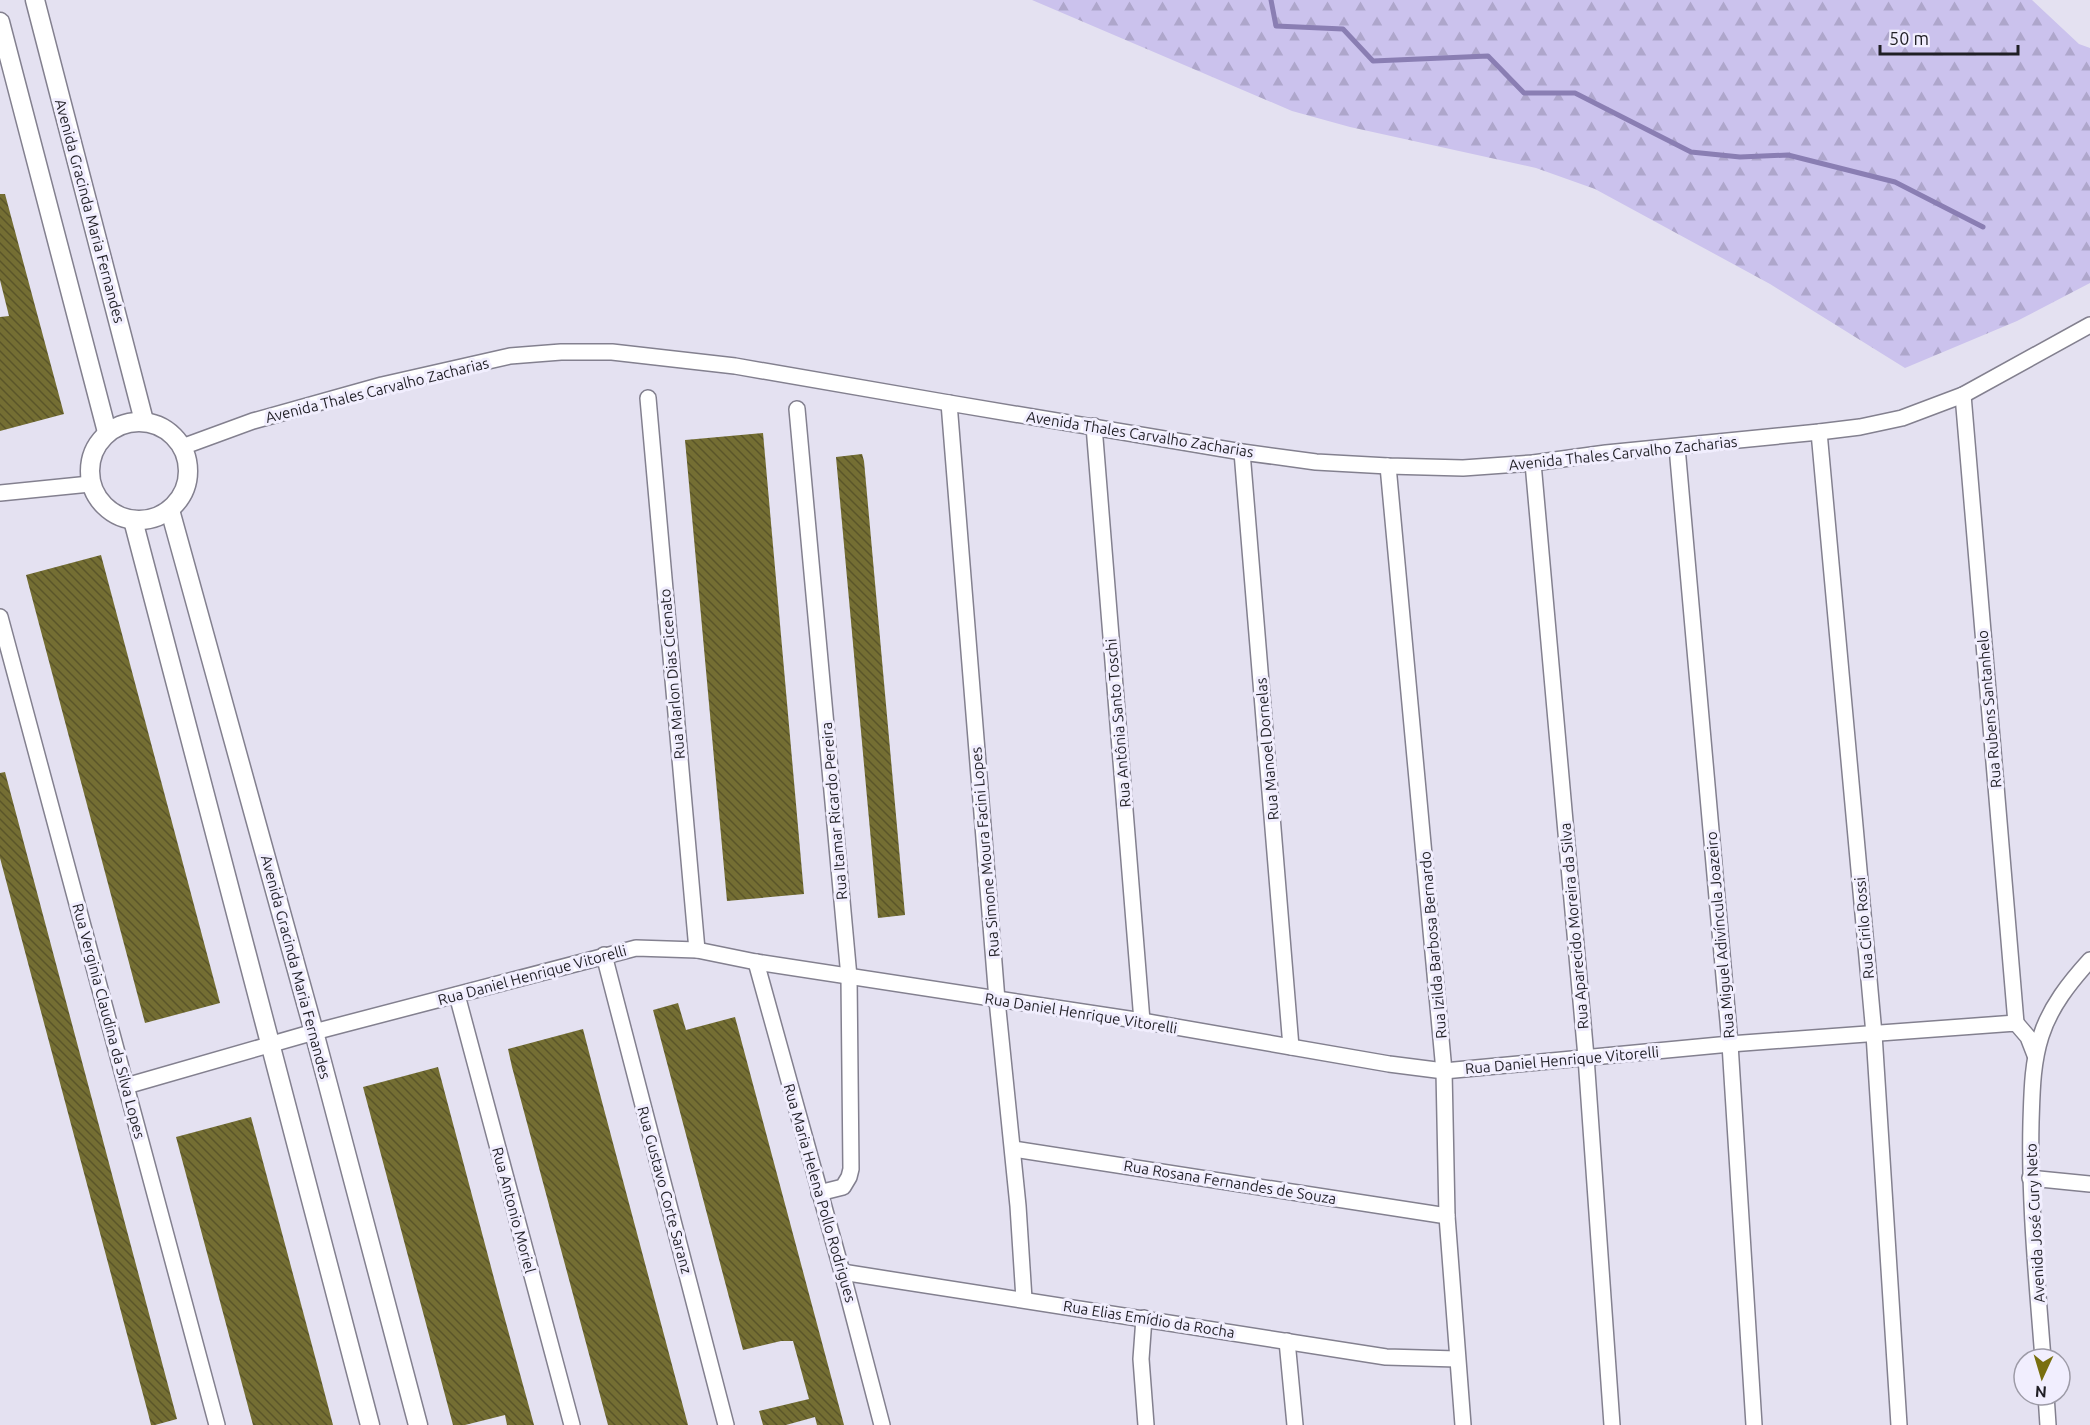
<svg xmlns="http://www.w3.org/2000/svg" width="2090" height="1425" font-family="Ubuntu,sans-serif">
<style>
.forest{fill:url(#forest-firs)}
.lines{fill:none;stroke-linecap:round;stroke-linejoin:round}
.stream{stroke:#8a7eb3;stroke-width:5}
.building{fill:url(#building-back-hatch)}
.minor-casing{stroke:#83808f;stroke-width:18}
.tertiary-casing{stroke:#83808f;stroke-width:21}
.minor{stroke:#fff;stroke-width:15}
.tertiary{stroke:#fff;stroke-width:18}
.labels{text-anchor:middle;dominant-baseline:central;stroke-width:6;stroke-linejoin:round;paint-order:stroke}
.street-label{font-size:15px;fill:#201f25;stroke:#f1eefe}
</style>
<defs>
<pattern id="forest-firs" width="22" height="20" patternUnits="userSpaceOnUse" patternTransform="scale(1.5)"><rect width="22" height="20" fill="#cbc2ed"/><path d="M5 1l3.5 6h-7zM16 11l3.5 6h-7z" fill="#aea6cb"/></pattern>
<pattern id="building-back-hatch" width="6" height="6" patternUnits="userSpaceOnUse" patternTransform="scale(1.5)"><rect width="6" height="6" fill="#746e33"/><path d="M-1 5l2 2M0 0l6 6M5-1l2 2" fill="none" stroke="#5a5529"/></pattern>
</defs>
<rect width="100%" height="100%" fill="#e4e1f1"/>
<path class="forest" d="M1032 0H2032L2079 44 2090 48V283L2017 321 1905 368 1770 284 1595 189 1536 168 1350 127 1292 111Z"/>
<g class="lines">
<path class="stream" d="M1271 0 1276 26 1343 29 1373 61 1488 56 1524 93H1575L1691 152 1740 157 1788 155 1895 182 1983 227"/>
</g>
<g class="building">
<path d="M0 194H5L64 414 0 431V317L9 316 0 280Z"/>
<path d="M763 433 804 894 727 901 685 440Z"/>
<path d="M862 454 864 461 905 915 878 918 836 457Z"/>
<path d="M101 555 220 1003 145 1023 26 575Z"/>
<path d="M5 772 177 1419 155 1425H151L148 1413 0 858V773Z"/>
<path d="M678 1003 686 1030 735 1017 844 1425H817L815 1417 786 1425H763L759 1411 809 1399 793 1341H781L743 1350 653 1010Z"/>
<path d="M583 1029 597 1083 688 1425H608L512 1067 508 1049Z"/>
<path d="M438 1067 500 1301 534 1425H507L505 1415 465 1425H453L445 1395 363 1087Z"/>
<path d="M251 1117 317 1364 333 1425H253L176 1137Z"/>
</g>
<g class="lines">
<defs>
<g id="minor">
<path d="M1963 395 2016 1023"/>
<path d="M648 398 697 950"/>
<path d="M949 403 997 1000 1018 1206 1024 1299"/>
<path d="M797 409 849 977 851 1169 849 1177 843 1187 819 1193"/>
<path d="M1094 426 1142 1021"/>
<path d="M1819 432 1874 1034 1899 1425"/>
<path d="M182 447 253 421 382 385 510 356 561 352H612L735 366 949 403 1242 452 1316 462 1388 466 1463 468 1533 463 1606 453 1819 432 1860 427 1902 418 1963 395 2090 325"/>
<path d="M1677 447 1730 1044 1754 1425"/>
<path d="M1242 452 1291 1047"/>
<path d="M1533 463 1586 1057 1612 1425"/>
<path d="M1388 466 1444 1071 1447 1216 1463 1425"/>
<path d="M0 493 90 484"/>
<path d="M0 617 217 1425"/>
<path d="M604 955 726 1425"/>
<path d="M756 962 842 1272 882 1425"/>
<path d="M457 995 572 1425"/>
<path d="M126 1086 314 1032 636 948 697 950 756 962 1142 1021 1389 1064 1444 1071 1730 1044 2016 1023 2028 1037 2035 1055"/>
<path d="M1013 1149 1447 1216"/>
<path d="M2030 1178 2090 1184"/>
<path d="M842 1272 1386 1357 1457 1359"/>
<path d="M1144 1318 1141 1359 1146 1425"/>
<path d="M1287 1341 1295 1425"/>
<path d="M2043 1359C2037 1280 2029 1201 2031 1122 2032 1093 2032 1064 2041 1036 2050 1007 2070 982 2090 960"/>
<path d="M2046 1395 2048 1425"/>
</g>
<g id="tertiary">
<path d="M35 0 144 421"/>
<path d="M0 22 107 432"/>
<circle cx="139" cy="471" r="49"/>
<path d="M170 510 314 1032 418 1425"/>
<path d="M133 520 370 1425"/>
</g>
</defs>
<use href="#minor" class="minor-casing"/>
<use href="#tertiary" class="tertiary-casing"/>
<use href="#minor" class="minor"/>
<use href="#tertiary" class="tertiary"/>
</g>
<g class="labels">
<g class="street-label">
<text transform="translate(90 211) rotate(75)">Avenida Gracinda Maria Fernandes</text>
<text transform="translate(377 390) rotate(-14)">Avenida Thales Carvalho Zacharias</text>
<text transform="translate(1140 434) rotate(9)">Avenida Thales Carvalho Zacharias</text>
<text transform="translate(1623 453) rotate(-6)">Avenida Thales Carvalho Zacharias</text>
<text transform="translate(672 674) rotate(-95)">Rua Marlon Dias Cicenato</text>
<text transform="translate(1989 709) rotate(-95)">Rua Rubens Santanhelo</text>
<text transform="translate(1118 723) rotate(-95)">Rua Antônia Santo Toschi</text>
<text transform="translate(1267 749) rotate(-95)">Rua Manoel Dornelas</text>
<text transform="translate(834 811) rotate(-95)">Rua Itamar Ricardo Pereira</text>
<text transform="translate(985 852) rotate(-95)">Rua Simone Moura Facini Lopes</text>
<text transform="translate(1574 926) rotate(-95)">Rua Aparecido Moreira da Silva</text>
<text transform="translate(1864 928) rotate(-95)">Rua Cirilo Rossi</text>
<text transform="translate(1720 935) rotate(-95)">Rua Miguel Adivíncula Joazeiro</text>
<text transform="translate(1433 945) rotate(-95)">Rua Izilda Barbosa Bernardo</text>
<text transform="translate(296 967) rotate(75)">Avenida Gracinda Maria Fernandes</text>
<text transform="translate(532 975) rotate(-15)">Rua Daniel Henrique Vitorelli</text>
<text transform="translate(1081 1013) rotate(9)">Rua Daniel Henrique Vitorelli</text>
<text transform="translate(109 1021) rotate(75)">Rua Verginia Claudina da Silva Lopes</text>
<text transform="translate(1562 1060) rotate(-5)">Rua Daniel Henrique Vitorelli</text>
<text transform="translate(1230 1182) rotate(9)">Rua Rosana Fernandes de Souza</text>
<text transform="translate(665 1190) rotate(75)">Rua Gustavo Corte Saranz</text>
<text transform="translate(820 1193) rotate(74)">Rua Maria Helena Pollo Rodrigues</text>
<text transform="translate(514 1210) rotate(75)">Rua Antonio Moriel</text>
<text transform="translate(2035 1223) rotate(-93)">Avenida José Cury Neto</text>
<text transform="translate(1149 1319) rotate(9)">Rua Elias Emídio da Rocha</text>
</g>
</g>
<g transform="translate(2042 1377) rotate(184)"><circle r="28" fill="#f1eefe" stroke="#9d9ba7" stroke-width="1.5"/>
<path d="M0-4.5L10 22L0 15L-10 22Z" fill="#796f0f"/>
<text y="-9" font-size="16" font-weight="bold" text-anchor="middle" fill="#201f25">N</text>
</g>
<path d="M1880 45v9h138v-9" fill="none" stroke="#201f25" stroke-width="3"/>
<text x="1889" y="45" font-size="18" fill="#201f25" stroke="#f1eefe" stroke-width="4.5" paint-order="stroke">50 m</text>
</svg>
